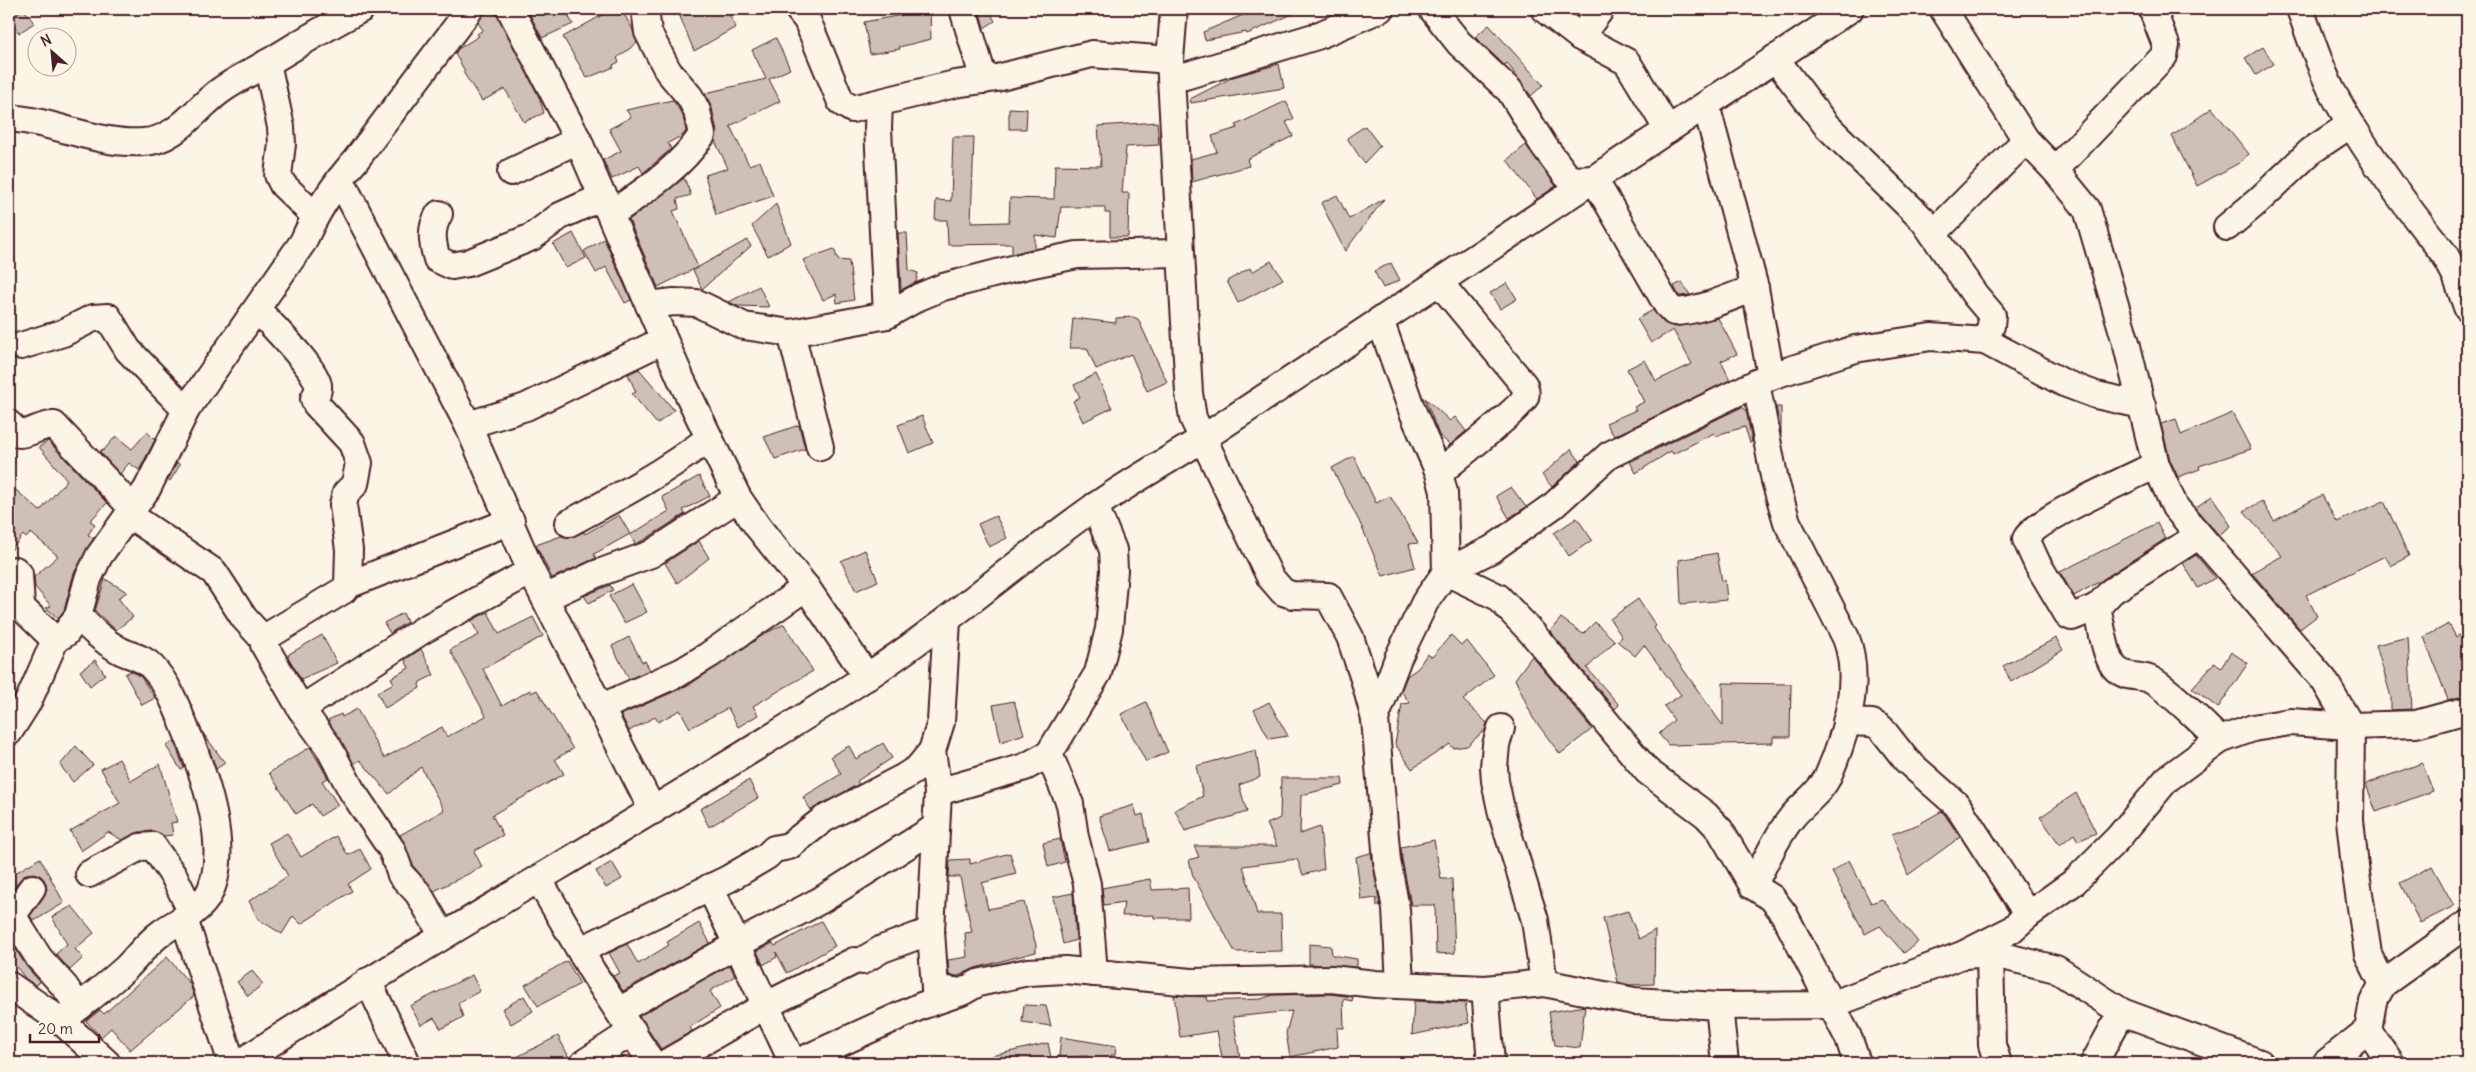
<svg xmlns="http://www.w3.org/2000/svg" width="2476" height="1072" font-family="Delius,sans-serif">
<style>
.building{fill:#cfc0b7;stroke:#4a1f2b}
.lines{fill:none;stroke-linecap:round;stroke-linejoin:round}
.minor-casing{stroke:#4a1f2b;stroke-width:30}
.minor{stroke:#fcf5e5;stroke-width:26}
</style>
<rect width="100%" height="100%" fill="#fcf5e5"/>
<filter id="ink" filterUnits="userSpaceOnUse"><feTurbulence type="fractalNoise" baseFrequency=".02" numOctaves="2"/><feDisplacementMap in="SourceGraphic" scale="10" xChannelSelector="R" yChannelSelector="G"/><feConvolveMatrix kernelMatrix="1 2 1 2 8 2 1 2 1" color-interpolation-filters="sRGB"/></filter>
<g filter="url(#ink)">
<g class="building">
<path d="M24 9 34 23 19 33 9 18Z"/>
<path d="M485 9H495L539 97 544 113 524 122 505 89 482 101 463 72 465 71 455 54 458 49 479 36 477 34 483 30 478 23Z"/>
<path d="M527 9H564L573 24 542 38Z"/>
<path d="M613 9H621L632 28 637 43 617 58 619 62 613 65 614 67 587 78 563 37Z"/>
<path d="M677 9H726L736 27 694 51Z"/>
<path d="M979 9H988L995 21 984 28Z"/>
<path d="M1257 9H1304L1247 34 1246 32 1205 40 1203 32Z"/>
<path d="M930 12 931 39 899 47 900 49 870 54 864 22 913 13Z"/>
<path d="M1489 25 1543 85 1531 96 1507 63 1504 65 1475 37Z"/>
<path d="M776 38 790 69 769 79 780 101 730 126 749 165 760 161 773 196 716 215 705 175 728 168 715 141 717 132 712 108 705 93 766 79 752 50Z"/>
<path d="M2263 47 2274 64 2256 75 2245 58Z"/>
<path d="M1279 64 1284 88 1191 103 1190 99 1233 77Z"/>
<path d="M673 100 683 116 686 131 683 135 668 143 671 149 643 173 639 166 612 179 603 160 621 151 609 129 631 117 626 110Z"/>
<path d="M1286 101 1294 119 1286 122 1293 136 1247 159 1249 166 1192 182 1191 159 1217 152 1212 136 1237 128 1236 125Z"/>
<path d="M1009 108 1027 109 1026 129H1009Z"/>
<path d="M2212 108 2249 154 2239 163 2197 186 2172 136Z"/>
<path d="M1157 122 1159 145 1126 147 1122 193H1129L1128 237H1110V213H1105V207H1061L1057 238 1035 235V248L1012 254V244L948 245 947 220H935L936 200 951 201 953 137H974L971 223 1009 222 1010 198 1054 199 1055 165 1101 166 1098 126Z"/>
<path d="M1365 126 1380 146 1364 163 1347 138Z"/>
<path d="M1526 145 1556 186 1537 199 1507 160Z"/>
<path d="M684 178 691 195 677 199 679 209 673 211 698 267 658 287 629 220Z"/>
<path d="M1337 195 1349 219 1384 199 1345 251 1321 203Z"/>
<path d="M776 204 791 243 768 256 752 226Z"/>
<path d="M573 233 586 258 566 268 553 244Z"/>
<path d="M898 233H907L909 270 918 273 916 282 901 290Z"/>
<path d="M604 239 631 300 625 303 606 267 596 273 584 251Z"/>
<path d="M747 240 751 246 702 289 693 270Z"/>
<path d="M834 249 838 260 849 261 854 300 837 303 836 294 823 300 803 260Z"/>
<path d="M1271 261 1283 279 1238 303 1227 281 1250 268 1252 272Z"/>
<path d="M1391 263 1400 280 1383 288 1374 271Z"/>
<path d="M1682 282 1690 295 1679 296 1674 286Z"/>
<path d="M1507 283 1517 299 1500 309 1490 293Z"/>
<path d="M759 286 769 307 738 306 729 302Z"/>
<path d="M1653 310 1664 323 1675 327 1718 318 1737 354 1721 361 1730 380 1614 436 1606 423 1636 410 1634 407 1644 402 1627 369 1645 360 1656 381 1692 364 1673 330 1651 343 1637 319Z"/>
<path d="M1133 317 1138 319 1167 382 1147 391 1131 354 1096 369 1087 348H1070L1073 318 1116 323V318Z"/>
<path d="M639 369 674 410 657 424 632 394 636 392 628 374Z"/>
<path d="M1096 374 1112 408 1083 422 1073 401 1080 397 1074 385Z"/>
<path d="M1425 398 1450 421 1455 417 1466 431 1450 445 1439 435Z"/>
<path d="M1742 407 1746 410 1752 442 1750 443 1745 427 1723 433 1716 437 1714 433 1673 454 1671 451 1636 473 1630 462Z"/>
<path d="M1776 407H1781V434Z"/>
<path d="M2232 413 2251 449 2199 466 2200 469 2178 477 2170 460 2161 424 2176 419 2181 435Z"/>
<path d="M922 416 933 443 909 453 898 425Z"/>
<path d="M799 425 805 449 775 459 764 437Z"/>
<path d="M147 432 155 440 139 470 129 463 120 474 100 452 102 449 103 451 116 436 132 449Z"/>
<path d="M48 441 107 503 90 521 95 524 88 535 94 538 74 573 64 610 58 618 46 608 51 606 35 587 34 577 58 556 31 533 26 538 23 535 9 553V484L40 511 67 480 39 447Z"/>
<path d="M1571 449 1580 461 1552 487 1542 475Z"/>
<path d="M1354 456 1376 503 1390 496 1418 543 1409 544 1415 567 1383 576 1360 523 1332 468Z"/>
<path d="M177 462 180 465 170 481 168 480Z"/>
<path d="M699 476 710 496 683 510 685 514 644 540 635 544 630 535 669 511 662 497Z"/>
<path d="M1511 487 1526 507 1509 518 1496 496Z"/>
<path d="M2322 495 2337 522 2384 501 2409 556 2391 566 2385 556 2306 595 2317 616 2300 629 2252 573 2282 556 2244 511 2262 501 2274 521Z"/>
<path d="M2212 496 2231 526 2219 535 2195 508Z"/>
<path d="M619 515 630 534 594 554 596 558 552 578 536 545 561 536 569 538 584 532 585 534Z"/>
<path d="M996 516 1007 538 989 547 978 524Z"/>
<path d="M1577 518 1592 540 1569 556 1554 533Z"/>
<path d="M2157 523 2165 539 2099 582 2074 596 2060 572Z"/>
<path d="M699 541 709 558 677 583 665 563Z"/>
<path d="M865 550 878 581 856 591 841 561Z"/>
<path d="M1717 553 1722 581 1725 580 1727 600 1681 604 1679 560Z"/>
<path d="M2196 555 2215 578 2198 588 2183 563Z"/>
<path d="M105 579 127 592 118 598 133 617 116 630 95 611Z"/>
<path d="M632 584 647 612 624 623 609 596Z"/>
<path d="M610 585 613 590 589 603 584 596Z"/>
<path d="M1638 599 1656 626 1654 628 1723 726V683L1791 684 1790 737H1773V743L1668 745 1659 734 1674 720 1664 706 1681 695 1644 645 1635 656 1617 641 1622 637 1610 619Z"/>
<path d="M488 612 499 634 533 617 543 636 483 669 502 706 530 690 531 693 537 690 573 749 555 759 564 774 492 815 503 835 474 851 482 867 434 891 414 867 400 835 444 810 421 767 389 794 360 760 354 764 328 720 341 714 342 717 357 709 384 758 442 727 447 737 486 716 450 650 479 635 471 621Z"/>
<path d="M403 613 407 622 390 633 384 623Z"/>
<path d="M1561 618 1583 634 1595 622 1615 641 1587 668 1619 705 1615 709 1550 631Z"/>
<path d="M784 624 813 671 753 706 758 715 738 727 728 708 690 728 680 710 658 722 655 717 629 731 621 715 689 685 766 633Z"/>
<path d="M2449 624 2456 637 2461 634 2467 647V695L2448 700 2424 637Z"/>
<path d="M322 635 337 663 301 679 288 657 289 654Z"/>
<path d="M1451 635 1461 645 1467 641 1494 675 1463 700 1487 723 1485 730 1467 746 1453 748 1450 744 1412 769 1395 744 1402 704 1410 703 1401 691 1407 676 1417 669 1427 654 1432 657Z"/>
<path d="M629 637 642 662 645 661 650 670 629 679 612 646Z"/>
<path d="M2408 637 2412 709 2391 710V697L2376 645Z"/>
<path d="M2056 638 2063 650 2011 682 2003 666Z"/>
<path d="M421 649 434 675 420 682 419 685 420 688 385 708 377 692 394 683 391 678 409 668 405 660Z"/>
<path d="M2231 652 2248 663 2218 708 2192 688 2215 662 2221 668Z"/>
<path d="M1532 656 1592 729 1560 754 1533 718 1515 679Z"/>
<path d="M95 660 105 674 90 686 80 671Z"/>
<path d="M131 671 141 677 155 698 142 705 125 674Z"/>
<path d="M1014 701 1024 734 1001 742 993 705Z"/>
<path d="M1146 702 1168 752 1146 762 1121 714Z"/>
<path d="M1269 702 1288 736 1269 739 1254 710Z"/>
<path d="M203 733 225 763 216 769 207 743Z"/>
<path d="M174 741 184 768 181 770 166 746Z"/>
<path d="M883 743 892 758 857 781 859 784 811 810 803 797 841 774 831 756 849 746 856 759Z"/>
<path d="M76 746 93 765 73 782 60 765Z"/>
<path d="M310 747 328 778 322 781 338 805 320 816 312 804 296 814 269 773Z"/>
<path d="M1256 750 1260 777 1239 785 1247 812 1185 831 1175 810 1203 796 1196 766Z"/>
<path d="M119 759 131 781 160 764 177 822 171 823 173 835 164 836 152 831 139 832 122 840 108 832 81 851 70 831 120 803 101 769Z"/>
<path d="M2422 763 2433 791 2376 812 2366 784Z"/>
<path d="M1281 778H1342L1343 785 1301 795 1300 834 1320 827 1324 869 1303 875 1297 859 1243 866 1257 914H1281L1282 951 1235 952 1193 876 1189 860 1199 857 1194 846H1277L1267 824 1280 818Z"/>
<path d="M749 780 758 798 709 827 700 809Z"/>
<path d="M2076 793 2096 833 2078 841 2074 834 2060 845 2040 817Z"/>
<path d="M1134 805 1137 816 1143 814 1149 842 1110 851 1099 816Z"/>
<path d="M1942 811 1960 837 1908 875 1892 834 1919 824Z"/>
<path d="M287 833 301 857 336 836 348 855 360 849 371 869 348 884 352 891 301 924 293 916 282 934 258 919 249 901 288 876 269 843Z"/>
<path d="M1060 839 1065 862 1048 867 1043 843Z"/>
<path d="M1434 840 1441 879H1452L1455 953 1436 954 1435 905H1411L1402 859 1401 847Z"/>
<path d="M1010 853 1016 874 982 883 988 909 1024 902 1036 945V952L975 968 958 976 949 975 948 960 967 957 965 933 972 932 960 877H949L950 860 970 859V864Z"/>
<path d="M1370 853 1371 852 1380 906H1377L1376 898 1361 900 1356 857Z"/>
<path d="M40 858 64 903 34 921 30 916 44 896 47 889 45 881 41 876 34 873 26 874 9 895V877Z"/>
<path d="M1849 860 1871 903 1882 899 1918 942 1904 953 1880 926 1865 934 1832 872Z"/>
<path d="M612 862 622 879 606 888 596 871Z"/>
<path d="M2432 866 2454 906 2420 923 2400 883Z"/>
<path d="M1150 879 1152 890 1188 888 1189 918H1154V915L1122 916 1124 902 1104 905 1102 888Z"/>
<path d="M1073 893 1076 940 1063 944 1053 897Z"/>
<path d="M72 906 94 933 75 949 83 958 70 970 56 954 67 944 52 917Z"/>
<path d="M1628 911 1639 939 1655 930 1654 984 1630 985 1618 982 1603 918Z"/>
<path d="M821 921 835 946 787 973 776 952 777 957 763 965 757 951 773 943 775 946Z"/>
<path d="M699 923 710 943 623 991 613 976 620 973 609 953 627 944 638 964 669 945 667 942Z"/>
<path d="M9 938 26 966 40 982 35 985 26 979 9 958Z"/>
<path d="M1309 944 1331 946 1332 955 1357 959V967L1309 964Z"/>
<path d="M167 957 190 984 194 996 130 1050 111 1028 101 1037 86 1021 100 1010 104 1014Z"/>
<path d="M567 961 580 984 538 1006 525 985Z"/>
<path d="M730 965 735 976 710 991 720 1008 690 1027 692 1031 661 1049 639 1016Z"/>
<path d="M252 971 263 984 248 996 237 982Z"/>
<path d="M472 975 480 991 458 1003 463 1017 441 1029 434 1018 421 1025 410 1006Z"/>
<path d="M1330 994 1353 997 1352 1001 1343 999 1344 1028H1337L1338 1047 1290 1057 1286 1033 1292 1011 1233 1017 1241 1063H1223L1217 1031 1180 1037 1174 995 1207 997 1208 1001 1261 999 1273 995Z"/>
<path d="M524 996 533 1011 511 1024 502 1009Z"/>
<path d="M1414 1001 1465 1003 1469 1023 1412 1035Z"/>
<path d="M1024 1005 1046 1006 1051 1026 1022 1022Z"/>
<path d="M1585 1006 1580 1048 1555 1045 1549 1012Z"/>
<path d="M558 1036 570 1059 569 1063H505Z"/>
<path d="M1061 1037 1116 1046 1115 1055H1111L1112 1063H1088V1056L1059 1057Z"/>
<path d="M1048 1043 1052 1063H992L991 1056Z"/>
<path d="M707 1057 711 1063H696Z"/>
</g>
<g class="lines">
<defs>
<g id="minor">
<path d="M510 9 578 140 681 379 738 498 758 527 806 587 867 677"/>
<path d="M798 9 807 20 841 102 852 109 955 84 997 78 1092 54 1170 60"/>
<path d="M963 9 984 80"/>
<path d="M1174 9 1170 60 1189 393 1193 418 1270 577 1283 592 1292 595 1328 596 1350 637 1365 682 1375 719"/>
<path d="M1432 9 1459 43 1510 91 1544 146 1566 175 1574 180 1594 179 1667 305 1674 312C1701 311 1730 297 1755 288"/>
<path d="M1544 9 1580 37 1627 62 1668 130"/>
<path d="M1943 9 2026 140 2055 170 2087 209 2127 346 2156 465 2175 507 2324 680 2351 726 2350 820 2355 867 2368 954 2383 984"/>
<path d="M2300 9C2310 36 2319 65 2332 91 2363 149 2404 204 2445 255L2456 276 2467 307"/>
<path d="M1580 37 1601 9"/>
<path d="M1775 58 1826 125 1924 221 1975 295 1992 315 1991 326 1985 341"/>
<path d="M267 63 281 127 282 144 278 175 283 185 315 216"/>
<path d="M1171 77 1185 76 1317 36 1380 9"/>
<path d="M879 104 878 128 887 315"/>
<path d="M1706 105 1755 288 1771 376"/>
<path d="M9 118C54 121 97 145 143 142 176 141 195 109 220 91 235 80 252 72 269 62 299 44 329 25 361 9"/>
<path d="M2055 170 2164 56 2166 45 2152 9"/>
<path d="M511 172 578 140"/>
<path d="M340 179 468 425 531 571 653 811"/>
<path d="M439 214C430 229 432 242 437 259L452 266 468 263 532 237 560 216 604 196"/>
<path d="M611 214C644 191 679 169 702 135L697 111 690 97 668 71 648 32 645 9"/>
<path d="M2227 227 2258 201 2311 151 2351 124"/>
<path d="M1934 233 2026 140"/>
<path d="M1439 282 1524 385C1525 389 1527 393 1525 397 1521 408 1453 461 1439 473"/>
<path d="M649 305 674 302 697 303 744 326 791 333 887 315 919 297 943 287 1028 265 1077 255 1181 253"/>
<path d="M258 310C272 326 314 366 318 385 319 391 316 395 314 399L316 404 352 443 359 463 355 484 346 493 343 505 349 550 348 585 344 590 266 637 264 645 301 709 328 746 352 791 392 850 401 875 418 893 443 936"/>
<path d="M1380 320 1412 410 1439 473 1444 492 1446 572"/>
<path d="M791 333 820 447"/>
<path d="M21 346 63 333 93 318 108 317 128 350 186 410"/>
<path d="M9 424 19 434C31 434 42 424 54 425L133 509"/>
<path d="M468 425 526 407 664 340"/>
<path d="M128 514 214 572 244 618 264 640"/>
<path d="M569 523C618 497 665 472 709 438"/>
<path d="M2198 536 2112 591 2097 607C2101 622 2105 659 2116 669 2126 678 2138 675 2149 679 2167 687 2204 725 2220 740"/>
<path d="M1446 572 1498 597 1533 634 1647 771 1706 815 1720 830 1753 886 1772 898 1784 914 1849 1039 1857 1063"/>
<path d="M9 575 15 570 19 574 21 607 55 640"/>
<path d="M348 585 511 521"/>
<path d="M545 598 596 574 651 554 738 498"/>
<path d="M2097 607 2072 617 2068 615 2037 563 2026 539C2034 520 2134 476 2156 465"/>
<path d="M602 707 681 672 709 655 806 587"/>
<path d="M301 709 423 630 531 571"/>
<path d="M1846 722 1872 723 1881 728 1907 761 1957 805 2028 915"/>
<path d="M1501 728 1496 745 1494 767 1495 781 1502 814 1535 920 1544 983"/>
<path d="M9 732 28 702 55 640 66 633 78 616 88 579 99 556 147 489 186 410 303 242C316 212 333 186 355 161L470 9"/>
<path d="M1049 754 1070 804 1075 837 1087 884 1094 973"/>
<path d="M938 792 1025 767 1049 754 1098 673 1109 629 1114 570 1113 550 1095 506"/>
<path d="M89 874 140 847 153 846 175 878 192 913"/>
<path d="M539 880 592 971 652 1063"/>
<path d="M1753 886C1765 863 1776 837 1793 816 1804 803 1821 792 1828 776 1846 735 1862 680 1846 638L1787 522 1775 481 1756 383"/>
<path d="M710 887 793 1063"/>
<path d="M32 888 15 912 14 918 39 958 65 987 79 1007"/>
<path d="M184 919 232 1063"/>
<path d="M581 950 728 879 767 856 774 849 789 846 824 819 904 777 918 768 932 751"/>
<path d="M1990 953 1992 1045 1998 1063"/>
<path d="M1965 955 1990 953 2056 969 2122 1012 2260 1063"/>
<path d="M862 961 882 949 931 931"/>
<path d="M368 981 407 1063"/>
<path d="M1400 984 1396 909 1387 861 1375 719 1398 658 1425 602 1446 572 1492 549 1554 505 1609 455 1771 376 1855 349 1931 337 1985 341 2064 383 2096 395 2142 405"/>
<path d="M9 985 61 1021 107 1063"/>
<path d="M935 989 931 931 938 792 932 751 941 722 947 620"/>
<path d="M941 989 962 992 978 983 1028 972 1065 970 1191 982 1331 979 1375 984 1485 989 1544 983 1634 1001 1719 1006 1831 1005 1962 955 2011 930 2028 915 2074 882 2118 838 2167 779 2220 740 2253 728 2290 722 2351 726 2416 724 2467 710"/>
<path d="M1485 989 1491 1063"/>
<path d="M1719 1006 1725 1063"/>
<path d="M620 1010 738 944 821 900 936 827"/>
<path d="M61 1021C83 1004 105 987 126 968 138 956 147 943 161 933 175 922 195 915 206 899 234 854 204 774 186 730 177 708 169 685 152 667 143 657 130 656 119 650 103 641 91 629 78 616"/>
<path d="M2368 1030 2391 1063"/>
<path d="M240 1063C446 929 662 810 868 676 947 624 1017 561 1094 507 1129 482 1166 462 1202 439L1850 9"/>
<path d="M584 1063 633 1031"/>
<path d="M666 1063 765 1006 854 961"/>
<path d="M796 1063 921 1006 959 993"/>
<path d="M2094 1063 2122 1012"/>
<path d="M2326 1063 2368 1030 2373 1002 2383 984 2467 924"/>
</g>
</defs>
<use href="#minor" class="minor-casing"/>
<use href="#minor" class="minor"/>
</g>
</g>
<rect width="2476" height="1072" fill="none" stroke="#fcf5e5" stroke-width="30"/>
<rect x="15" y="15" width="2446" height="1042" fill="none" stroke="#4a1f2b" stroke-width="2" filter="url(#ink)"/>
<g transform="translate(52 52) rotate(333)"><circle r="24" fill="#fcf5e5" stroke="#b59f9b"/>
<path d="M0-4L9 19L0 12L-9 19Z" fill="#4a1f2b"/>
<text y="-8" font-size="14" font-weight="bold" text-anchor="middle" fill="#4a1f2b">N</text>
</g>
<path d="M30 1034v8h69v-8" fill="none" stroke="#4a1f2b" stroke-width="2.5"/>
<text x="38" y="1034" font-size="15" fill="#4a1f2b" stroke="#fcf5e5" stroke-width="4" paint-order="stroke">20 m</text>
</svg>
